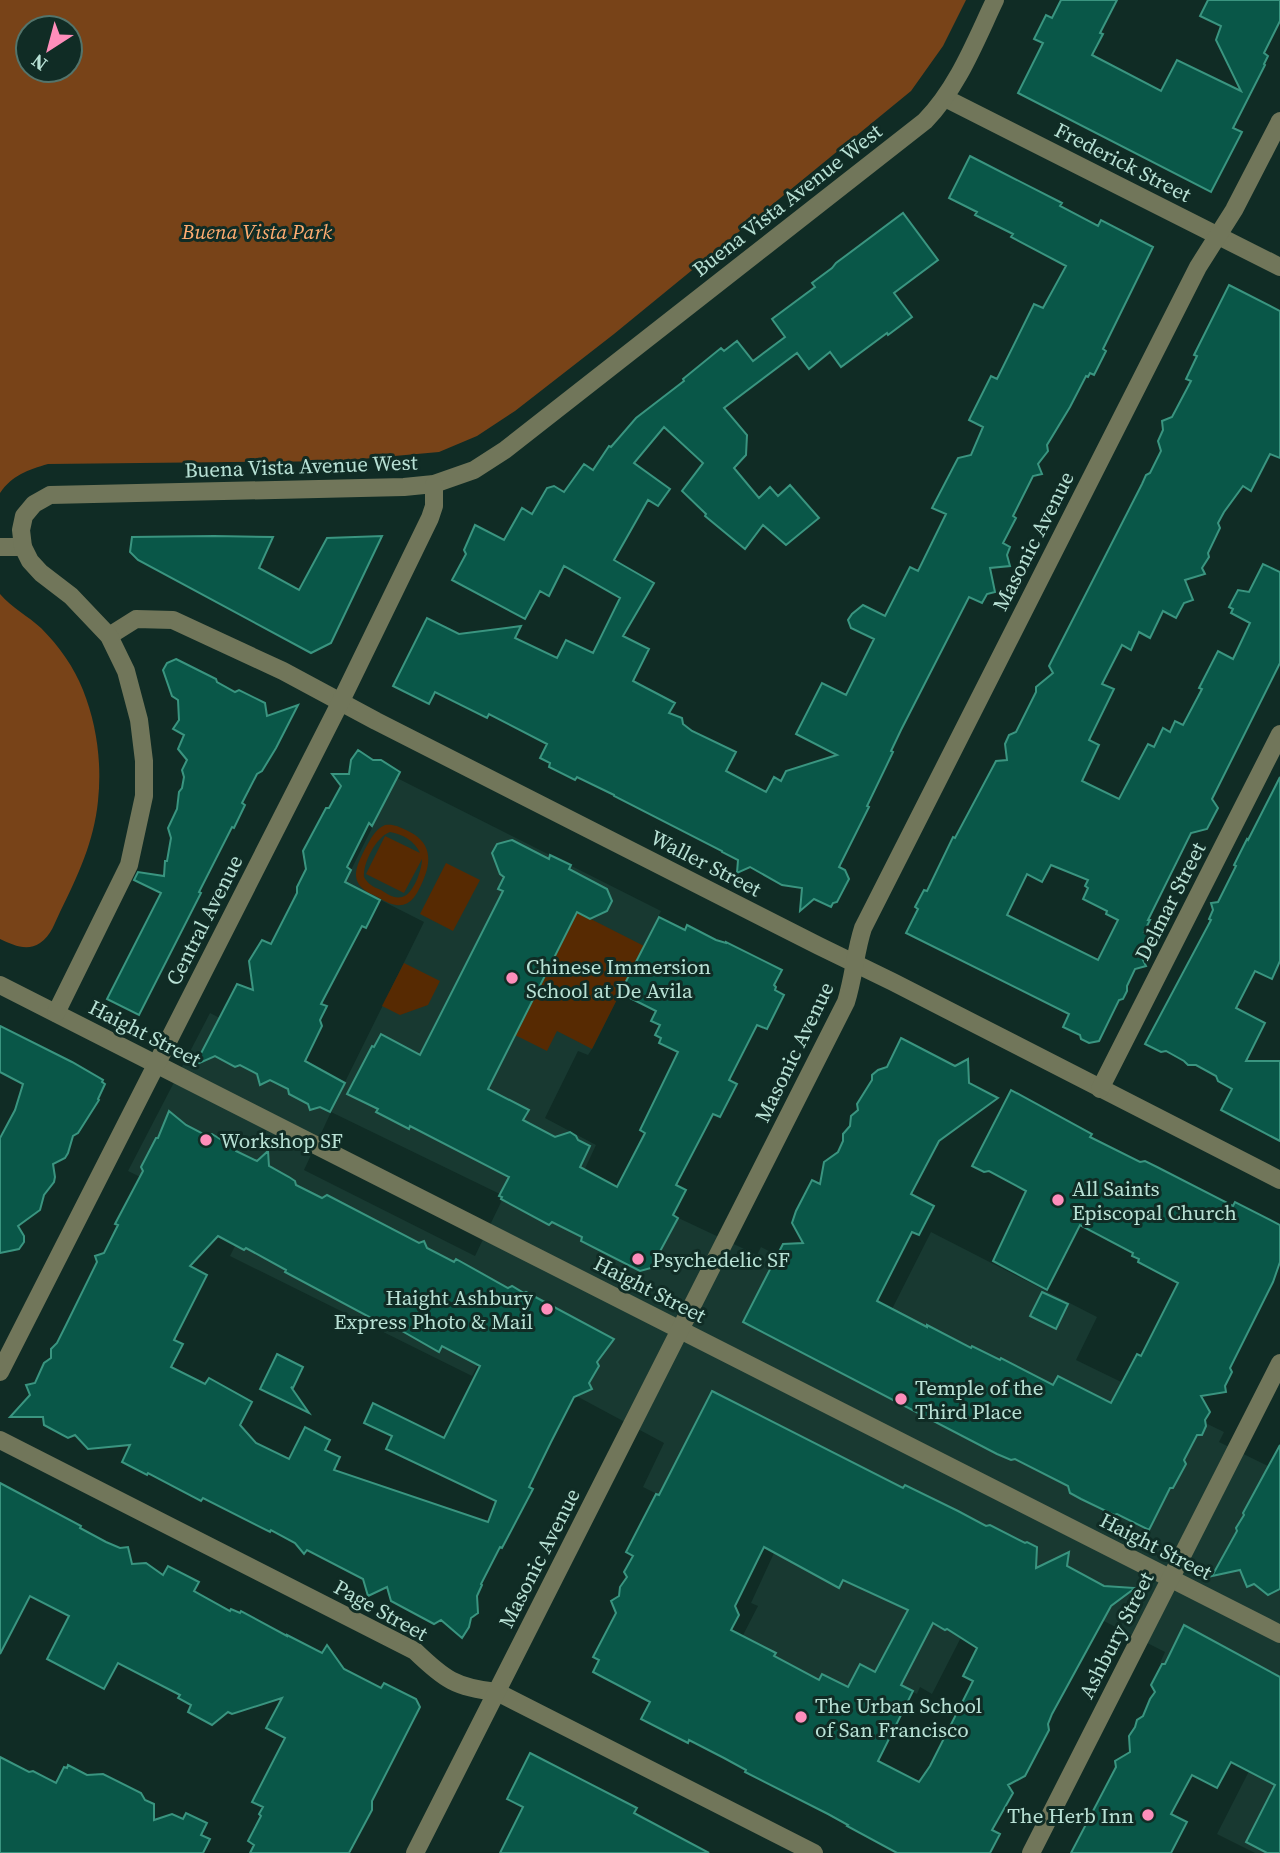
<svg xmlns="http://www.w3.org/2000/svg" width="1280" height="1853" font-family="'Source Serif 4',serif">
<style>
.built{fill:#183931;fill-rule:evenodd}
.green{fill:#572a02;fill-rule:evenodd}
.forest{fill:#784318;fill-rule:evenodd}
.building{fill:#095748;stroke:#3a9580;stroke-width:2;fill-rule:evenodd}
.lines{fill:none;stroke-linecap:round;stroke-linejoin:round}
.minor{stroke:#71765a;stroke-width:18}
.poi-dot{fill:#fe8ebb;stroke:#102c25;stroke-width:2.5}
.labels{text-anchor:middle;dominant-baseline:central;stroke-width:6;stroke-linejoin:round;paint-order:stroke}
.street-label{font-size:21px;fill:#b8e1d5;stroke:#102c25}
.park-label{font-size:21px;font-style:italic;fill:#feac71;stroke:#102c25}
.poi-label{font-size:21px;fill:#b8e1d5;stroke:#102c25;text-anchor:start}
</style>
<rect width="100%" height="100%" fill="#102c25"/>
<path class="built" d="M397 778 661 911 592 1049 588 1055 578 1051 545 1118 596 1145 583 1173 757 1255 761 1247 890 1313 931 1232 1097 1317 1076 1360 1224 1432 1219 1442 1280 1472V1853H1255L1217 1834 1274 1722 1160 1663 1165 1652 997 1567 932 1694 920 1687 917 1694 913 1692 845 1823 689 1740 758 1606 751 1603 774 1553 643 1487 664 1443 487 1348 472 1376 230 1256 244 1228 128 1171 210 1013 345 1082 424 922 345 882ZM331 1112 504 1196 475 1256 304 1170Z"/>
<g class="green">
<path d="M385 825C394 824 399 827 406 830 431 841 433 860 422 883 417 894 411 907 396 905 387 904 379 897 371 894 348 882 356 867 365 849 371 839 374 830 385 825ZM390 832C402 834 415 841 420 853L385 836 366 874 404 893 422 859C422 870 413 895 402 897 394 899 387 894 381 890 373 887 368 884 364 877 363 863 376 837 390 832Z"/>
<path d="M446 863 480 880 453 931 420 914Z"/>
<path d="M577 912 644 946 592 1049 557 1031 547 1051 515 1035Z"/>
<path d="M404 963 440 981 428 1005 400 1015 382 1006Z"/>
</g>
<g class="forest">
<path d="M0 0H966L943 46 911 91 614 334 515 411 477 436 439 452 339 461 48 464C28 470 12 475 0 493ZM70 28V70H28V28Z"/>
<path d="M0 594C12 608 28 616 41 628 59 646 74 667 83 690 97 725 102 764 98 801 94 841 78 876 60 912 55 922 51 936 40 943 27 952 13 945 0 939Z"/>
</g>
<g class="building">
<path d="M1061 0H1117L1100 33 1103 34 1092 55 1161 91 1177 60 1241 91 1216 40 1221 26 1200 16 1208 0H1280V21L1264 53 1268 56 1264 64 1265 65 1233 128 1242 132 1211 192 1018 93 1043 43 1034 39 1046 15 1052 18Z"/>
<path d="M970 156 1062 203 1060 206 1098 226 1101 220 1153 247 1103 349 1106 351 1094 375 1090 373 1088 377 1086 376 1070 407 1047 445 1048 451 1038 464 1042 474 1033 476 1013 516 1016 518 1003 543 1010 547 1007 555 1010 566 990 568 995 592 987 594 982 603 969 597 901 730 891 751 893 752 867 806 869 807 839 867 845 870 849 879 837 902 833 903 831 907 814 899 800 911 802 888 782 885 750 867 737 873 738 860 722 852V851L614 796V795L577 777 575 780 549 767 550 763 540 758 547 744 489 714 487 718 435 692 429 704 393 686 427 618 459 634 521 626 515 638 557 658 566 640 593 653 620 598 564 566 549 596 540 591 525 619 452 580 466 554 464 550 475 525 504 540 522 508 532 514 547 488 554 486 564 492 584 464 593 470 609 446 611 447 636 418 684 381 683 379 721 348 724 351 737 341 753 361 785 337 772 319 815 287 812 283 832 268 836 263 903 213 938 260 894 293 912 317 888 335 887 333 841 367 830 352 809 369 797 353 724 408 747 435 746 455 734 468 759 498 770 487 778 496 790 485 819 518 786 545 763 525 745 549 705 516 706 514 682 491 703 463 664 427 634 463 670 489 658 506 648 500 614 560 654 583 623 636 649 649 633 681 675 703 669 713 682 718 683 724 692 731 736 752 726 771 766 792 774 777 781 781 786 771 837 755 796 734 822 683 846 695 874 639 851 628 848 620 852 614 863 605 885 616 910 567 918 571 946 514 932 508 958 458 971 455 983 427 969 420 991 376 997 379 1034 304 1043 308 1066 266 1011 237 1013 234 975 215 977 212 949 198Z"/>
<path d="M1229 285 1280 311V458L1270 454 1251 491 1243 486 1224 512 1218 523 1220 528 1208 553 1209 557 1202 568 1205 574 1185 580 1193 600 1184 603 1176 618 1163 611 1150 638 1139 632 1131 650 1122 645 1102 684 1114 689 1089 740 1099 745 1082 781 1119 799 1148 744 1154 747 1163 728 1170 732 1175 721 1183 725 1202 689 1199 688 1218 651 1233 659 1250 623 1231 613 1233 609 1229 607 1238 590 1249 592 1263 564 1280 572V663L1212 799 1218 808 1207 829 1191 833 1148 920H1150L1144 932 1155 938 1142 958 1146 966 1135 969 1127 986V991L1123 999 1119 1000 1099 1041 1089 1043 1081 1039 1080 1035 1063 1027 1069 1014 906 933 918 909 915 907 924 890 927 891 953 837 955 838 996 761 1007 760 1005 744 1009 735 1016 732 1036 692V687L1053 673 1049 666 1142 484 1146 475 1150 473 1161 451 1158 441 1163 430 1162 421 1172 417 1191 381 1186 379 1197 356 1194 355ZM1051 865 1088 880 1085 886 1088 888 1083 899 1107 911 1106 914 1118 920 1098 960 1007 915 1027 874 1042 882Z"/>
<path d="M214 536 273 537 259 568 299 590 327 538 382 536 331 643 311 653 138 560 130 552 132 537Z"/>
<path d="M176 659 216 679 217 682 235 692 239 690 265 703 267 716 298 705 276 748 262 771 257 774 242 803 245 805 234 828 232 827 199 892 201 893 139 1015 107 999 161 893 134 880 138 872 164 876 165 861H167L171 838 168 828 177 809 179 792 182 788 184 777 182 770 187 760 178 749 184 735 173 729 179 720 178 700 172 696 163 670 167 663Z"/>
<path d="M358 750 373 760H381L400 772 372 826 369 823 347 867 351 870 345 882 380 900 366 928 362 926 321 1004 327 1006 320 1020 322 1026 305 1061 345 1083 330 1112 320 1107 310 1110 308 1104 289 1094 288 1089 270 1080 260 1085 257 1074 240 1065 235 1067 215 1056 195 1065 237 984 253 990 249 961 262 940 271 944 297 893V887L306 869 303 851 326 808H329L341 786 332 774H349L351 760Z"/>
<path d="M1280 777V961L1272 979 1255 971 1236 1008 1265 1023 1246 1061H1280V1141L1221 1110 1232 1089 1218 1081 1216 1076 1196 1065H1188L1184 1061 1166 1051 1161 1052 1145 1044 1211 920 1209 919 1213 910 1211 903 1218 902 1236 866 1234 865 1247 839 1248 840Z"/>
<path d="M512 840 549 859 550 855 571 865 569 869 607 889 612 901 607 911 590 919 577 912 488 1089 529 1110 523 1120 555 1137 570 1132 576 1136 578 1140 590 1146 580 1167 617 1187 645 1133 640 1130 678 1052 659 1043 661 1038 655 1035 660 1025 651 1021 656 1011 620 993 659 917 685 930 687 925 716 940 726 943V942L782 970 774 985 776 987 775 990 784 995 767 1029 757 1025 729 1080 737 1084 720 1117 713 1114 676 1185 686 1190 673 1215 678 1218 651 1268 640 1271 581 1241 582 1237 552 1222 549 1225 501 1199 502 1197 499 1196 509 1177 410 1126 409 1129 376 1112 378 1109 347 1094 372 1046 374 1047 381 1034 420 1055 503 891 498 889 504 877 500 874 492 853 497 844Z"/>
<path d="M0 1026 72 1062 103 1080 102 1082 105 1084 98 1099 99 1100 78 1133 73 1136 68 1153 65 1158 53 1164 55 1177 54 1182 44 1195 40 1210 18 1226 24 1236V1242L19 1249 0 1253V1138L15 1110 23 1084 0 1072Z"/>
<path d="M901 1038 955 1066 968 1059 969 1083 998 1098 939 1141 911 1194 934 1206 919 1235 912 1232 877 1301 927 1327V1325L971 1348 972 1346 1000 1360 1001 1358 1053 1385 1058 1376 1111 1403 1137 1354 1141 1356 1178 1283 1138 1262 1139 1259 1132 1256 1133 1253 1080 1225 1047 1290 993 1261 1026 1191 989 1171 984 1172 972 1166 1011 1090 1092 1134 1090 1137 1140 1162 1145 1161 1157 1167 1233 1206 1235 1202 1280 1225V1262L1273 1282 1230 1368 1232 1372 1225 1386 1226 1392 1201 1396 1210 1412 1205 1420 1206 1426 1202 1435H1197L1184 1460 1186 1464 1173 1488H1170L1149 1530 1117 1514 1114 1515 1081 1499 1070 1493 1068 1486 1015 1459 1011 1460 997 1454 743 1322 783 1244 803 1243 792 1223 796 1211 812 1180 820 1184 824 1162 838 1152 843 1141V1134L850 1126 851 1116 858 1110 857 1104 872 1080V1075L878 1070 887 1067Z"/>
<path d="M169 1111 186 1125 207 1136 212 1134 225 1142 233 1137 236 1151 257 1161 268 1151 269 1166 289 1177 295 1181 296 1185 322 1198 327 1195 419 1243 424 1241 427 1248 454 1262 456 1259 508 1288 512 1286 524 1293 526 1292 614 1339 597 1362 599 1366 589 1383 592 1389 574 1397 551 1442 529 1487 533 1489 502 1548 500 1547 481 1584 482 1585 477 1596 478 1613 471 1618 469 1627 462 1638 441 1620 434 1624 391 1601 387 1587 368 1596 363 1579 307 1550 304 1554 295 1543 271 1530 270 1532 203 1498 201 1501 148 1473 147 1475 122 1462 130 1445 88 1449 75 1435 68 1438 44 1425 43 1417H10L30 1395 26 1385 35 1383 44 1363 51 1358V1349L57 1343 66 1325 97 1262 95 1256 104 1253 118 1225 115 1224 143 1171 141 1167 156 1138H158ZM218 1236 244 1250 246 1248 286 1270 285 1272 386 1326 388 1323 439 1352 442 1346 480 1366 444 1438 373 1403 364 1423 392 1436 386 1449 496 1501 488 1522 334 1470 340 1457 325 1450 330 1440 305 1427 289 1459 256 1443 240 1425 252 1402 209 1378 205 1384 171 1367 183 1344 174 1340 207 1275 190 1266Z"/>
<path d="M1042 1292 1068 1304 1056 1329 1030 1316Z"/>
<path d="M277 1354 303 1367 293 1388 291 1387 309 1413 260 1389Z"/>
<path d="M712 1391 903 1488 905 1485 958 1511 986 1526 990 1525 1025 1543 1027 1542 1037 1547 1036 1568 1069 1552 1067 1566 1104 1586 1135 1588 1111 1606 1052 1714 1048 1724 1049 1730 1025 1776 1008 1785 1013 1793 992 1830 1000 1834 990 1853H897L847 1826 848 1825 828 1814 745 1772 746 1770 724 1758 689 1740 688 1743 641 1719 650 1702 593 1672 599 1660 593 1657 616 1613 611 1601 619 1596 620 1587 627 1577 624 1572 633 1556 626 1552 656 1494 659 1495ZM764 1547 839 1588 843 1580 908 1610 875 1672 860 1664 848 1687 822 1674 819 1680 774 1656 776 1653 731 1630 739 1615 735 1606ZM933 1623 945 1630 947 1629 977 1648 963 1676 973 1681 930 1766 919 1782 878 1761 913 1691 901 1685Z"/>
<path d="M1280 1445V1589L1268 1595 1254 1584 1247 1587 1240 1570 1212 1576 1237 1531 1236 1528 1244 1515 1243 1513Z"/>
<path d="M0 1483 81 1526 80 1528 106 1542 120 1548 128 1547 132 1564 146 1563 163 1575 168 1566 199 1582 194 1591 230 1611 231 1609 240 1613 241 1611 287 1636V1635L322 1653 327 1645 344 1669 381 1688 384 1683 416 1699 420 1707 372 1801V1810L349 1853H250L254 1845 248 1841 261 1816 259 1814 263 1807 252 1802 285 1738 266 1728 282 1698 232 1714 228 1712 212 1725 188 1712 191 1705 178 1698 180 1695 118 1663 104 1689 47 1659 69 1616 30 1596 0 1654Z"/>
<path d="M1184 1625 1280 1677V1853H1267L1246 1842 1275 1785 1231 1762 1217 1788 1192 1775 1171 1814 1187 1822 1171 1853H1071L1116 1767 1115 1761 1130 1752 1129 1736 1135 1727 1137 1720 1143 1716 1150 1699 1155 1692 1151 1685 1162 1664H1165Z"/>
<path d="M530 1753 637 1808 634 1813 709 1853H500L523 1807 507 1799Z"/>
<path d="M0 1757 29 1772 33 1771 56 1783 64 1767 67 1768 68 1765 87 1775 103 1774 141 1793 145 1800 154 1804V1820L172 1814 183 1819 186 1813 207 1823 201 1835 210 1839 203 1853H0Z"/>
</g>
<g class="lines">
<g class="minor">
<path d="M945 98 1280 267"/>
<path d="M0 547H23"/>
<path d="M109 636 136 619 173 620 283 671 376 721 819 946 893 982 1280 1180"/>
<path d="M0 985 1280 1634"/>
<path d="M56 1013 129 865 144 796V761L139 720 126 671 109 636 71 596 41 573 30 561 23 547 21 530 24 516 34 504 50 495 404 487 434 484 474 470 505 450 925 121C958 87 975 42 995 0"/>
<path d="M1100 1089 1280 734"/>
<path d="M0 1372 340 703 430 518 434 506V484"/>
<path d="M0 1440 415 1651C444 1679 456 1688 497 1692L814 1853"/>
<path d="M415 1853 846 1002C854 977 855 952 863 928L1198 267 1234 210 1280 121"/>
<path d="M1031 1853 1280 1363"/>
</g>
</g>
<g class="poi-dot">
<circle cx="512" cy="978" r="7"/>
<circle cx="206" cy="1140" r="7"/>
<circle cx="1058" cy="1200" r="7"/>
<circle cx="638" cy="1259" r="7"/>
<circle cx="547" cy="1309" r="7"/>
<circle cx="901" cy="1399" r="7"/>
<circle cx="801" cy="1717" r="7"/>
<circle cx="1148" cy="1815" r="7"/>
</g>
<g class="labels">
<g class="street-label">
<text transform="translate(1123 162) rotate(27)">Frederick Street</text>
<text transform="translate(787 200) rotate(-38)">Buena Vista Avenue West</text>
<text transform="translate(301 466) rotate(-2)">Buena Vista Avenue West</text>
<text transform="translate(1033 541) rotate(-63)">Masonic Avenue</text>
<text transform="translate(706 863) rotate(27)">Waller Street</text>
<text transform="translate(1170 901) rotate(-63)">Delmar Street</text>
<text transform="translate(204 920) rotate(-63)">Central Avenue</text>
<text transform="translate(145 1033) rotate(27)">Haight Street</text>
<text transform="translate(794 1052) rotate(-64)">Masonic Avenue</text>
<text transform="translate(650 1289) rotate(27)">Haight Street</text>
<text transform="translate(1156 1546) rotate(27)">Haight Street</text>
<text transform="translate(539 1558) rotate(-63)">Masonic Avenue</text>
<text transform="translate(381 1610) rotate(29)">Page Street</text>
<text transform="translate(1116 1635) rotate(-63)">Ashbury Street</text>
</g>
<g class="park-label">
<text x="257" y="231">Buena Vista Park</text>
</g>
<g class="poi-label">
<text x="526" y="966">Chinese Immersion<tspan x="526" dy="24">School at De Avila</tspan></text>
<text x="220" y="1140">Workshop SF</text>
<text x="1072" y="1188">All Saints<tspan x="1072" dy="24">Episcopal Church</tspan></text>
<text x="652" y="1259">Psychedelic SF</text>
<text x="533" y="1297" text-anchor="end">Haight Ashbury<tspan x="533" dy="24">Express Photo &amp; Mail</tspan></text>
<text x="915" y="1387">Temple of the<tspan x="915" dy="24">Third Place</tspan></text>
<text x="815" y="1705">The Urban School<tspan x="815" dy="24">of San Francisco</tspan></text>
<text x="1134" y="1815" text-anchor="end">The Herb Inn</text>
</g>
</g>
<g transform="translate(49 49) rotate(216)"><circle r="33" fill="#102c25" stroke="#53746b" stroke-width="2"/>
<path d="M0-5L12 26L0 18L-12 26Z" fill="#fe8ebb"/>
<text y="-10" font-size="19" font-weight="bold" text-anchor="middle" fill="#b8e1d5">N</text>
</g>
</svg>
